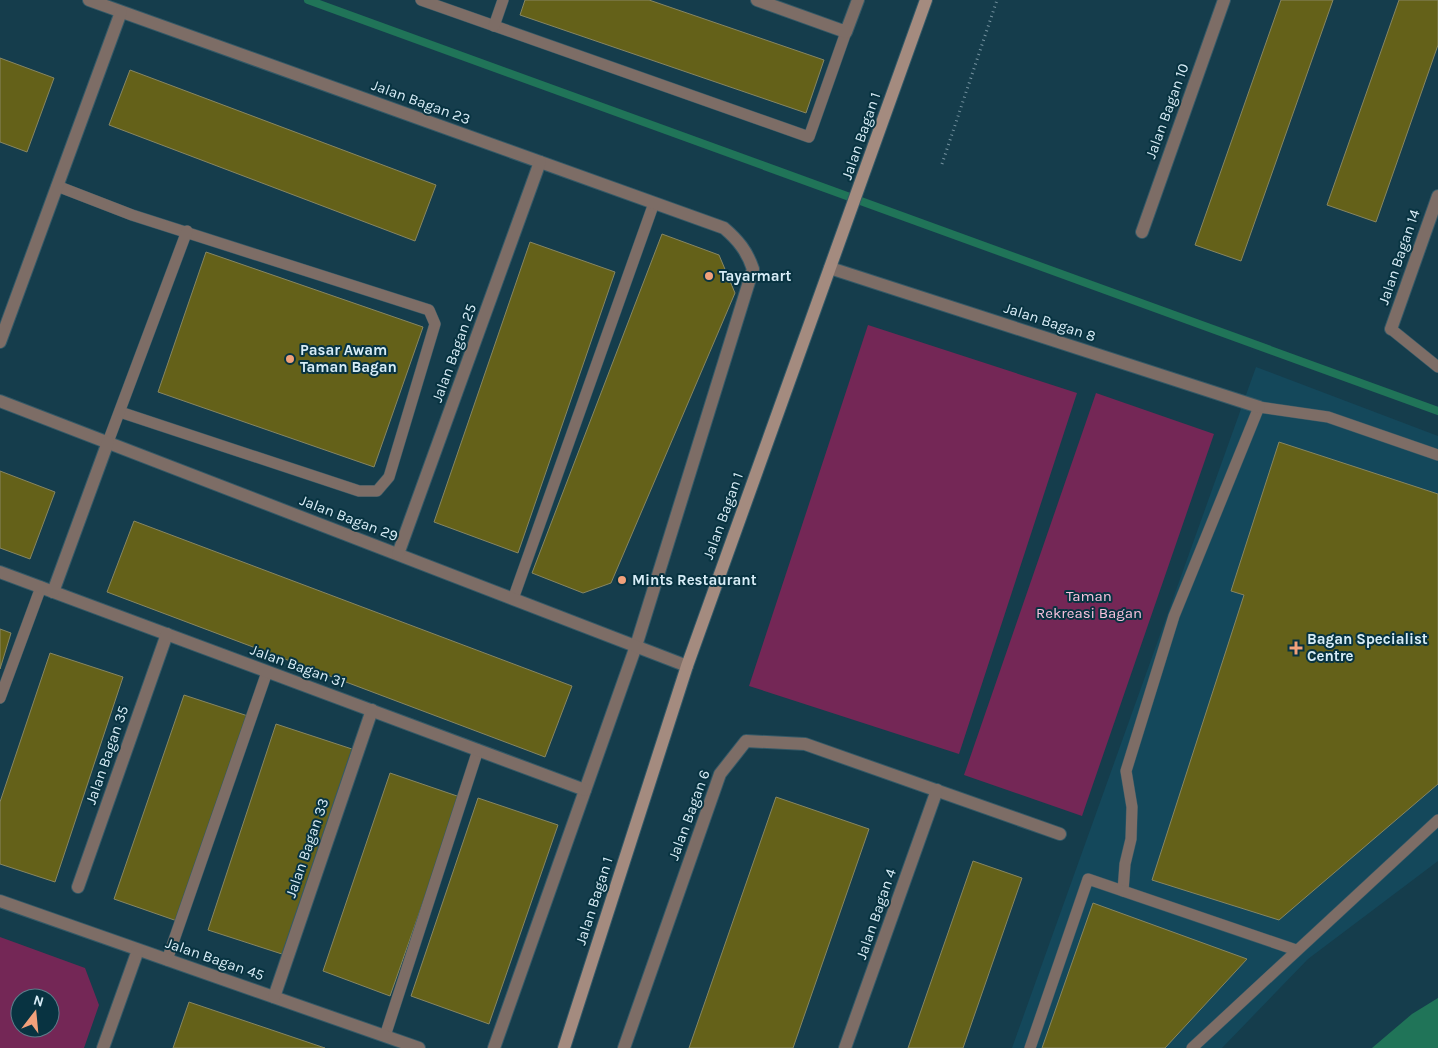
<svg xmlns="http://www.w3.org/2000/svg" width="1438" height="1048" font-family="Karla,sans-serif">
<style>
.built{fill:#14485b}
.green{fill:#742756;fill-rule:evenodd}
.water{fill:#207458}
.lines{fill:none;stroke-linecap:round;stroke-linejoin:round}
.stream{stroke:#207458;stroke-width:8}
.building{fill:#646119;stroke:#878662}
.lane-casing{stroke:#345967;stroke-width:12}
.street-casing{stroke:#345967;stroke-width:14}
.secondary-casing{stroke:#345967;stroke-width:14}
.path{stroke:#7593a0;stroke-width:3;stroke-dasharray:1 4;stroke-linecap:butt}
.lane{stroke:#7d6d66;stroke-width:11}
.street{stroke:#7d6d66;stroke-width:12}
.secondary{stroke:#a48b7f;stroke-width:12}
.poi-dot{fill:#f1a17b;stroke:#083341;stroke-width:2}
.labels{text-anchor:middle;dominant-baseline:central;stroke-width:4;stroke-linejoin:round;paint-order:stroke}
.street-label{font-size:15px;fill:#d8edf7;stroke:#083341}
.poi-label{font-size:15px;font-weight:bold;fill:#d8edf7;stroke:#083341;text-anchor:start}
.park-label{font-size:15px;fill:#f9c2de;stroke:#083341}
</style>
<rect width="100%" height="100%" fill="#153d4c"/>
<path class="built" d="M1256 367 1438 436V861L1308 959 1222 1048H1012Z"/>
<g class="green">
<path d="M868 325 1077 393 959 754 749 686Z"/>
<path d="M1096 393 1214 434 1082 816 964 775Z"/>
<path d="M0 937 85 968 99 1005 84 1048H0ZM20 998H50V1028H20Z"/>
</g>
<path class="water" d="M1438 998V1048H1372L1412 1014Z"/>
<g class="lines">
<path class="stream" d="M308 0 1438 411"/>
</g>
<g class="building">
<path d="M525 0H649L824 60 806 113 520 15Z"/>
<path d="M1281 0H1333L1241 261 1195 245Z"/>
<path d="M1399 0H1438V45L1376 222 1327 205Z"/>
<path d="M0 58 54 78 27 152 0 142Z"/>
<path d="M130 70 436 185 415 241 109 125Z"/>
<path d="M662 234 719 255 735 293 611 583 583 593 532 573Z"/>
<path d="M530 242 615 272 518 553 434 522Z"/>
<path d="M206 252 423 327 374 467 158 392Z"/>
<path d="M1279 442 1438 494V784L1279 920 1152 880 1244 595 1231 591Z"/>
<path d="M0 471 55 492 30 559 0 548Z"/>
<path d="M134 521 572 686 545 757 107 592Z"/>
<path d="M0 629 11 633 0 669Z"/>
<path d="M50 653 123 677 55 882 0 864V802Z"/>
<path d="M184 695 251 717 180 922 114 899Z"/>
<path d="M276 724 355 750 285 955 208 930Z"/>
<path d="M390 773 460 797 390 996 323 971Z"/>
<path d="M776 797 869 829 793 1048H689Z"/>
<path d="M478 798 558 825 489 1024 411 996Z"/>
<path d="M973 861 1022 878 963 1048H908Z"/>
<path d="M1093 903 1247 959 1165 1048H1042Z"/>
<path d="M189 1002 325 1048H173Z"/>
</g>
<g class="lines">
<defs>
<g id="lane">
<path d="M421 0 809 137 846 32"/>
<path d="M494 26 503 0"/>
<path d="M57 186 132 215 429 310 435 324 389 477 377 491H359L120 412"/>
<path d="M1391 329 1438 367"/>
<path d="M108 442 187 231"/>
<path d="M513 599 654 203"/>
<path d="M0 698 41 587"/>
<path d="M1123 891 1125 864 1131 839 1132 807 1126 771 1174 616 1259 407 1328 417 1438 455"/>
<path d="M167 960 267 672"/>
<path d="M385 1036 478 750"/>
<path d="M1030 1048 1088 879 1296 950"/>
<path d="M1192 1048 1438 820"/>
</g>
<g id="street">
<path d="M89 0 724 228C738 240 747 251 753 269L636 646 494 1048"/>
<path d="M757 0 846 32 858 0"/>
<path d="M1142 232 1224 0"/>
<path d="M830 268 1259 407"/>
<path d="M1391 329 1438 196"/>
<path d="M0 342 121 12"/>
<path d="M0 401 687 666"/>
<path d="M398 554 540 162"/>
<path d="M0 572 585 790"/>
<path d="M53 592 108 442"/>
<path d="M78 887 167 634"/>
<path d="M0 901 419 1048"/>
<path d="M274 997 372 710"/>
<path d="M103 1048 138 950"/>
<path d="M624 1048 720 774 746 741 805 744 1060 834"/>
<path d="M845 1048 937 790"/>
</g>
<path id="secondary" d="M564 1048 687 666 926 0"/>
</defs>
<use href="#lane" class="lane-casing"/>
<use href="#street" class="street-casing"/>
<use href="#secondary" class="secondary-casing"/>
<path class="path" d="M942 164 997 0"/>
<use href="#lane" class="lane"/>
<use href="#street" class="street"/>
<use href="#secondary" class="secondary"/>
</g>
<g class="poi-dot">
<circle cx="709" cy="276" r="5"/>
<circle cx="290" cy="359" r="5"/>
<circle cx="622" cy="580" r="5"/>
<path d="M1293.5 640.5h5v5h5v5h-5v5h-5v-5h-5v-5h5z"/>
</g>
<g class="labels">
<g class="street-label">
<text transform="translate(421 102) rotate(20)">Jalan Bagan 23</text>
<text transform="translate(1167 111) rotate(-70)">Jalan Bagan 10</text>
<text transform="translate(861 136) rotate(-71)">Jalan Bagan 1</text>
<text transform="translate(1399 257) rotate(-71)">Jalan Bagan 14</text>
<text transform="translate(1050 322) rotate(18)">Jalan Bagan 8</text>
<text transform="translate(454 353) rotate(-70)">Jalan Bagan 25</text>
<text transform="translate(723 516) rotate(-70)">Jalan Bagan 1</text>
<text transform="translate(349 518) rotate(21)">Jalan Bagan 29</text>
<text transform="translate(298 666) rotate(20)">Jalan Bagan 31</text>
<text transform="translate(107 755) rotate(-71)">Jalan Bagan 35</text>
<text transform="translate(689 815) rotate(-70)">Jalan Bagan 6</text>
<text transform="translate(307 848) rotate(-71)">Jalan Bagan 33</text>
<text transform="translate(594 901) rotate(-72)">Jalan Bagan 1</text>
<text transform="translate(876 914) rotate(-71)">Jalan Bagan 4</text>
<text transform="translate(215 959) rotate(19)">Jalan Bagan 45</text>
</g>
<g class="poi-label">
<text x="719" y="276">Tayarmart</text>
<text x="300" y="350">Pasar Awam<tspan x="300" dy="17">Taman Bagan</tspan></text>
<text x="632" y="580">Mints Restaurant</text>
<text x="1307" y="639">Bagan Specialist<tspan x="1307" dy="17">Centre</tspan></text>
</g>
<g class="park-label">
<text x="1089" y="596">Taman<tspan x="1089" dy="17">Rekreasi Bagan</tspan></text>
</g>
</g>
<g transform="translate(35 1013) rotate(16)"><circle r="24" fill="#083341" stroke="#5b7d8a"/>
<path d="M0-4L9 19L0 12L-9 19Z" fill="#f1a17b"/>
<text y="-8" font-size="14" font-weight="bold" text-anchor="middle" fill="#d8edf7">N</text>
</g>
</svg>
